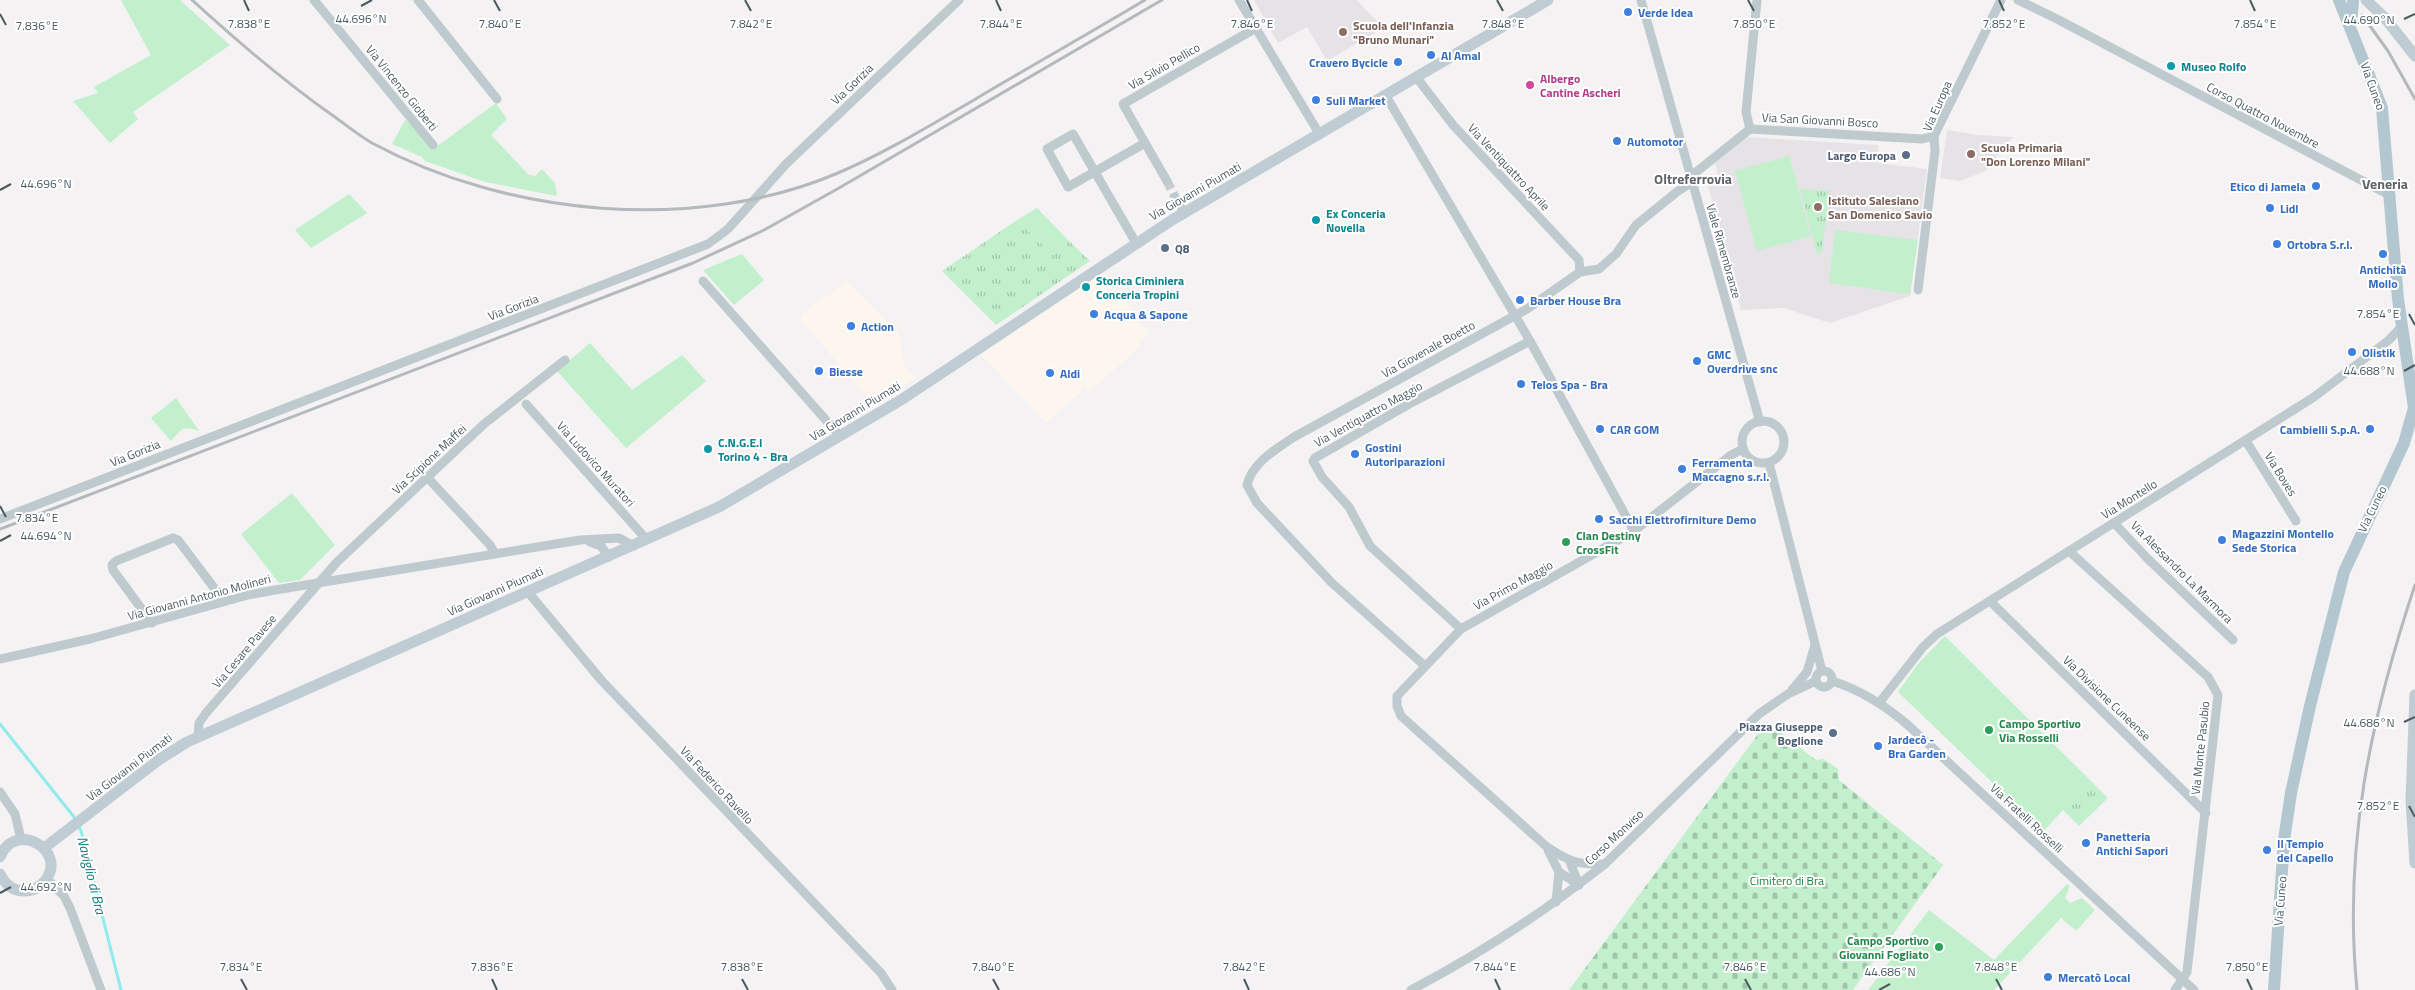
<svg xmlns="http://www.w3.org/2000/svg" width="2415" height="990" font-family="'Titillium Web',sans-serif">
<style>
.commercial{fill:#fdf6ee}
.education{fill:#e5e3e5}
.green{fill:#c3f0cc}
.cemetery{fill:url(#cemetery-stones)}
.park{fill:url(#park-tufts)}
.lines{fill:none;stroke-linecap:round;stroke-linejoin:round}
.stream{stroke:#90ebed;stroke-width:3}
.street-tunnel{stroke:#caccce;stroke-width:9;stroke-dasharray:9 4.5;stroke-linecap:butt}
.street{stroke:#becace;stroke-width:9}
.secondary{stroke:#bfccd3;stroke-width:11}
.primary{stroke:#b3c7d0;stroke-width:12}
.rail{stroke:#b4b9bc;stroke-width:3}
.ticks{fill:none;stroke:#4a5a60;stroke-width:2}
.shop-dot{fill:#3f7fe0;stroke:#fff;stroke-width:2}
.education-dot{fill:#8d6e63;stroke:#fff;stroke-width:2}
.culture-dot{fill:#0f9aa8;stroke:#fff;stroke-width:2}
.hotel-dot{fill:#d1479c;stroke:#fff;stroke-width:2}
.service-dot{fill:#5c6f8a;stroke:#fff;stroke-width:2}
.leisure-dot{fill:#2e9e5b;stroke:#fff;stroke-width:2}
.labels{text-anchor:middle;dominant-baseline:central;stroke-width:4;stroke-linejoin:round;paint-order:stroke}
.shop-label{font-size:12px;font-weight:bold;fill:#366cbe;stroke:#fff;text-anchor:start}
.education-label{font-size:12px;font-weight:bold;fill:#785e54;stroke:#fff;text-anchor:start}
.street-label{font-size:12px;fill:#4a5a60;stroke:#fff}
.culture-label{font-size:12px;font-weight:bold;fill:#0d838f;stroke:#fff;text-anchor:start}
.hotel-label{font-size:12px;font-weight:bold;fill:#b23c85;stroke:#fff;text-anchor:start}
.service-label{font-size:12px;font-weight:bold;fill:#4e5e75;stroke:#fff;text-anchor:end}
.leisure-label{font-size:12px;font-weight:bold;fill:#27864d;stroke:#fff;text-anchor:start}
.park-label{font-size:12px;fill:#18843a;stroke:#fff}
.neighbourhood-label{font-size:14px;font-weight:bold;fill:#5f6467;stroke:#fff}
.water-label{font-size:14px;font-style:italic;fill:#0e7e80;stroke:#fff}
.ticks-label{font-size:12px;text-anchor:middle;fill:#4a5a60;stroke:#fff;stroke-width:4;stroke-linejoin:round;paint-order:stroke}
</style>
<defs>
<pattern id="cemetery-stones" width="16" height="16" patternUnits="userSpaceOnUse" patternTransform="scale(1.25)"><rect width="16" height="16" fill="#c3f0cc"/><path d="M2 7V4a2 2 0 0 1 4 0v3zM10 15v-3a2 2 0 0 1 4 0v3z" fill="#a0c5a9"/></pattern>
<pattern id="park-tufts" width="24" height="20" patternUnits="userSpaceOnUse" patternTransform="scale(1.25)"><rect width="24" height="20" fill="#c3f0cc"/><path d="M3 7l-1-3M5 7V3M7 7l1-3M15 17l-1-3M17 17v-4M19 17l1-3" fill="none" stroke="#a0c5a9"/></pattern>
</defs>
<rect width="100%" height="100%" fill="#f4f2f3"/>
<g class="commercial">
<path d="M1104 269 1149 334 1139 342 1141 345 1090 392 1085 387 1047 423 981 355Z"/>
<path d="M846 280 898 332 904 365 915 378 873 404 800 319 804 312 825 295 827 297Z"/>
</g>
<g class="education">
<path d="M1254 0H1357L1383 28 1327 61 1307 27 1278 43Z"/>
<path d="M1947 130 1979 135 2013 137 1985 171 1960 181 1940 178Z"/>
<path d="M1746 137 1878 145V163L1927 169 1910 296 1830 323 1784 308 1741 310 1706 178 1718 175 1715 163Z"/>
</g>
<g class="green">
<path d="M121 0H180L230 45 133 112 138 119 110 143 73 101 98 93 94 87 151 55Z"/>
<path d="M496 103 507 119 491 135 529 175 535 176 542 169 555 183 557 196 485 182 425 161 422 157 392 144 405 120 409 122 432 150Z"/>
<path d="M1789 156 1811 236 1757 251 1735 171Z"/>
<path d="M349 194 367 213 311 248 295 230Z"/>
<path d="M1037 208 1069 241 1053 255 1017 220Z"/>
<path d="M1835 230 1918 240 1910 294 1829 283Z"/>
<path d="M742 254 764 280 734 305 703 270Z"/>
<path d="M590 343 632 390 682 355 706 381 626 448 557 371Z"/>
<path d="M176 398 199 431C182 425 182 429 171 441L151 418Z"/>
<path d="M292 493 335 545 300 580 279 583 241 534Z"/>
<path d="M1945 636 2108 798 2079 826 2063 810 2041 834 1991 789 1995 785 1898 692 1917 665Z"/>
<path d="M2067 884 2070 886 2065 898 2070 903 2082 898 2095 910 2076 931 2061 918 1994 990H1868L1929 910 1994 960Z"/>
</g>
<path class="cemetery" d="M1767 722 1816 760 1824 759 1838 769 1839 780 1943 865 1853 990H1569Z"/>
<g class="park">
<path d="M1800 189 1829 191 1822 252 1817 254Z"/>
<path d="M1017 220 1053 255 1069 241 1090 261 996 325 942 271Z"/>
<path d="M2091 785 2104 799 2080 823 2067 809Z"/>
</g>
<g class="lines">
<path class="stream" d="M0 724 74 817 81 831 121 990"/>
<path class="street-tunnel" d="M1167 181 1175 197"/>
<g class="street">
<path d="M314 0 433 145"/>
<path d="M418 0 497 99"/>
<path d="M1239 0 1320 135"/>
<path d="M1641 0 1760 422"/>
<path d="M2018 0 2059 20 2391 196"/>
<path d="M1417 78 1453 125 1579 260 1580 272"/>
<path d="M1386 96 1530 341 1634 531"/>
<path d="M1750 129 1746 112 1757 0"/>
<path d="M1145 143 1167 181"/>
<path d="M1690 177 1750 129 1922 139 1934 136"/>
<path d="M1175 197 1184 213"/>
<path d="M1136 243 1073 134 1047 149 1068 187 1145 143 1123 104 1256 28"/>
<path d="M703 281 840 436"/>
<path d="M1918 290 1935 151 1934 136 2001 0"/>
<path d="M526 404 647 540"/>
<circle cx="1763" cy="442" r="21"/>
<path d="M2246 441 2296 521"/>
<path d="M1769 463 1822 671"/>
<path d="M427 477 490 545 495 554"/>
<path d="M0 519 708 244 728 229 786 164 959 0"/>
<path d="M2114 523 2148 559 2233 640"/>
<path d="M590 542 601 546 609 557"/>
<path d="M2069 551 2208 677 2218 695 2187 972 2175 990"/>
<path d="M528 592 602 681 881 973 892 990"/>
<path d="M1990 601 2206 813"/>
<path d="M152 623 113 570 112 565 116 561 173 538 178 540 224 601"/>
<path d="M1461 629 1370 546 1349 507 1322 477 1313 461 1315 458 1409 404 1530 341"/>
<path d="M0 659 90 639 248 595 275 590 580 540 619 538 634 546"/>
<path d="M1425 666 1332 583 1257 503 1247 485C1252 463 1276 449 1294 437L1527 309 1580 272 1599 269 1616 254 1636 225 1678 191 1691 183"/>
<circle cx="1824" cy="679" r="8"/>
<path d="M1832 681C1861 690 1886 706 1909 726L2194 990"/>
<path d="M1792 690 1807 672 1815 645"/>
<path d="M1879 703 1923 647 1937 634 2314 397 2389 340 2402 326"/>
<path d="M198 737 199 723 206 713 337 562 484 424 565 360"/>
<path d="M0 792 15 814 21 839"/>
<path d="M1548 850 1559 872 1556 902"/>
<path d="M1570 862 1579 885"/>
<path d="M1605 864C1578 865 1570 862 1547 847L1401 716 1397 706V696L1461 629 1634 531 1731 455 1743 449"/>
<path d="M1559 872 1579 885"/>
<path d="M47 879 64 896 70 908 101 990"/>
<path d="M1411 990C1480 954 1544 912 1605 864L1759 714 1788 694 1816 681"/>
</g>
<g class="secondary">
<path d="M2366 0 2385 18 2415 56"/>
<path d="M2415 695 2411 800 2415 863"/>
<path d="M44 848 160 759 187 742 719 507 901 400 1172 220 1548 0"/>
<path d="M0 857C15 819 69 851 45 881 40 887 32 891 24 891 13 891 5 884 0 874"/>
</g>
<g class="primary">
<path d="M2351 23 2353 2"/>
<path d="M2274 990 2284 840 2291 793 2310 706 2344 572 2404 443 2414 408 2398 299 2382 108 2339 0"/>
</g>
<g class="rail">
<path d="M192 0C237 41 282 80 332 115 345 124 358 135 372 143 507 216 695 234 838 173 885 153 929 126 974 100 1031 66 1088 34 1145 0"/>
<path d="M2362 15 2388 51 2415 99"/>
<path d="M0 529 693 263 764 230 839 188 1162 0"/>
<path d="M2357 990C2343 847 2370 720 2415 585"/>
</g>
</g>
<path class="ticks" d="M244 0 249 11M494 0 500 11M745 0 751 11M996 0 1001 11M1247 0 1252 11M1497 0 1503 11M1748 0 1754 11M1999 0 2004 11M2250 0 2255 11M361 6 372 0M0 14 6 25M2404 19 2415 14M0 190 11 184M2409 314 2415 325M2404 371 2415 365M0 506 6 517M0 541 11 535M2404 722 2415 717M2409 806 2415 817M0 893 11 887M241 979 247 990M492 979 497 990M742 979 748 990M993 979 999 990M1244 979 1249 990M1495 979 1500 990M1745 979 1751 990M1996 979 2002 990M2247 979 2252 990M1879 990 1890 984"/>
<g class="shop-dot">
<circle cx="1628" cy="12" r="5"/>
<circle cx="1431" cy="55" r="5"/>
<circle cx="1398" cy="62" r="5"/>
<circle cx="1316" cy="100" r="5"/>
<circle cx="1617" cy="141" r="5"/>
<circle cx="2316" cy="186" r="5"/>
<circle cx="2270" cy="208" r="5"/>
<circle cx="2277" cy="244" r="5"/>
<circle cx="2383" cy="254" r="5"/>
<circle cx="1520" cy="300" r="5"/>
<circle cx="1094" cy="314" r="5"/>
<circle cx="851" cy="326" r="5"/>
<circle cx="2352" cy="352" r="5"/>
<circle cx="1697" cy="361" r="5"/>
<circle cx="819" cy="371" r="5"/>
<circle cx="1050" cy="373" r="5"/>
<circle cx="1521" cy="384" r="5"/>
<circle cx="1600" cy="429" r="5"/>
<circle cx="2370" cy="429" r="5"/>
<circle cx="1355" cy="454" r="5"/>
<circle cx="1682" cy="469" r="5"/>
<circle cx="1599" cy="519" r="5"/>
<circle cx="2222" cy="540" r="5"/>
<circle cx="1878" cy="746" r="5"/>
<circle cx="2086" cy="843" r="5"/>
<circle cx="2267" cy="850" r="5"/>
<circle cx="2048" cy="977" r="5"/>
</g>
<g class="education-dot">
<circle cx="1343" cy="32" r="5"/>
<circle cx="1971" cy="154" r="5"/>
<circle cx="1818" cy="207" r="5"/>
</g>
<g class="culture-dot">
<circle cx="2171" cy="66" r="5"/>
<circle cx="1316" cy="220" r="5"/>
<circle cx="1086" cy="287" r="5"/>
<circle cx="708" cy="449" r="5"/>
</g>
<circle class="hotel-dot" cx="1530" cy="85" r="5"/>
<g class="service-dot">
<circle cx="1906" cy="155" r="5"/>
<circle cx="1165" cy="248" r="5"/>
<circle cx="1833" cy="733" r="5"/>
</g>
<g class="leisure-dot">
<circle cx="1566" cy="542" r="5"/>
<circle cx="1989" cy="730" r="5"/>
<circle cx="1939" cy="947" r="5"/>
</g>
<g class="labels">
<g class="shop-label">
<text x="1638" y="12">Verde Idea</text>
<text x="1441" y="55">Al Amal</text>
<text x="1388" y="62" text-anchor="end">Cravero Bycicle</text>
<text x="1326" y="100">Suli Market</text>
<text x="1627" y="141">Automotor</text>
<text x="2306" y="186" text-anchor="end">Etico di Jamela</text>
<text x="2280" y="208">Lidl</text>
<text x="2287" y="244">Ortobra S.r.l.</text>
<text x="2383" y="269" text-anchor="middle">Antichità<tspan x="2383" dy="14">Mollo</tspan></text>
<text x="1530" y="300">Barber House Bra</text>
<text x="1104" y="314">Acqua &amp; Sapone</text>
<text x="861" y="326">Action</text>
<text x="2362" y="352">Olistik</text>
<text x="1707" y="354">GMC<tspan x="1707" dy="14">Overdrive snc</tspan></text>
<text x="829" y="371">Biesse</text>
<text x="1060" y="373">Aldi</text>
<text x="1531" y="384">Telos Spa - Bra</text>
<text x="1610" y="429">CAR GOM</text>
<text x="2360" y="429" text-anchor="end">Cambielli S.p.A.</text>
<text x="1365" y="447">Gostini<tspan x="1365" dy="14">Autoriparazioni</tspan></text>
<text x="1692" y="462">Ferramenta<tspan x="1692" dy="14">Maccagno s.r.l.</tspan></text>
<text x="1609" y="519">Sacchi Elettrofirniture Demo</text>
<text x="2232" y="533">Magazzini Montello<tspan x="2232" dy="14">Sede Storica</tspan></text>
<text x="1888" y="739">Jardecò -<tspan x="1888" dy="14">Bra Garden</tspan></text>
<text x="2096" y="836">Panetteria<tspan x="2096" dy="14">Antichi Sapori</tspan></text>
<text x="2277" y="843">Il Tempio<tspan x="2277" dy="14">del Capello</tspan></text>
<text x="2058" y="977">Mercatò Local</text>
</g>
<g class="education-label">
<text x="1353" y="25">Scuola dell'Infanzia<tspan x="1353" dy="14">"Bruno Munari"</tspan></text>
<text x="1981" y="147">Scuola Primaria<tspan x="1981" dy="14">"Don Lorenzo Milani"</tspan></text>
<text x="1828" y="200">Istituto Salesiano<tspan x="1828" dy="14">San Domenico Savio</tspan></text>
</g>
<g class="street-label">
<text transform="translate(1164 66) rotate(-30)">Via Silvio Pellico</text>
<text transform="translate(852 84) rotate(-44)">Via Gorizia</text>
<text transform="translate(2373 86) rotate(70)">Via Cuneo</text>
<text transform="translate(402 88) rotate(51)">Via Vincenzo Gioberti</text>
<text transform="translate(1937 106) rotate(-66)">Via Europa</text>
<text transform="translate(2263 115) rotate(28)">Corso Quattro Novembre</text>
<text transform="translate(1820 120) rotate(3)">Via San Giovanni Bosco</text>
<text transform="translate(1509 167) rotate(47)">Via Ventiquattro Aprile</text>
<text transform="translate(1195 191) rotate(-30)">Via Giovanni Piumati</text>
<text transform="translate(1724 251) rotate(74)">Viale Rimembranze</text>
<text transform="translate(513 307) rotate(-21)">Via Gorizia</text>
<text transform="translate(1428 349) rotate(-29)">Via Giovenale Boetto</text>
<text transform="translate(855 411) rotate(-31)">Via Giovanni Piumati</text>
<text transform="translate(1368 414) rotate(-29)">Via Ventiquattro Maggio</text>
<text transform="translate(135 453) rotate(-22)">Via Gorizia</text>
<text transform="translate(429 459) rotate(-43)">Via Scipione Maffei</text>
<text transform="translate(596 464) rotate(48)">Via Ludovico Muratori</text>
<text transform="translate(2281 474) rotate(58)">Via Boves</text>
<text transform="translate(2129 499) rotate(-32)">Via Montello</text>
<text transform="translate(2372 509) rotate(-64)">Via Cuneo</text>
<text transform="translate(2182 572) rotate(45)">Via Alessandro La Marmora</text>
<text transform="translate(1513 585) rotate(-29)">Via Primo Maggio</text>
<text transform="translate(495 591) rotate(-24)">Via Giovanni Piumati</text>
<text transform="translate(199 597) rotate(-15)">Via Giovanni Antonio Molineri</text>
<text transform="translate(244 651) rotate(-50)">Via Cesare Pavese</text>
<text transform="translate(2107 698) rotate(44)">Via Divisione Cuneense</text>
<text transform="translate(2200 748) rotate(-84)">Via Monte Pasubio</text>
<text transform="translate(129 767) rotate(-37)">Via Giovanni Piumati</text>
<text transform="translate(717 785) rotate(47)">Via Federico Ravello</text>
<text transform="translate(2027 818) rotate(43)">Via Fratelli Rosselli</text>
<text transform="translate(1614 837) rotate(-43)">Corso Monviso</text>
<text transform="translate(2280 901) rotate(-85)">Via Cuneo</text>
</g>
<g class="culture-label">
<text x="2181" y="66">Museo Rolfo</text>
<text x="1326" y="213">Ex Conceria<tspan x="1326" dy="14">Novella</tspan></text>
<text x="1096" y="280">Storica Ciminiera<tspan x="1096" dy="14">Conceria Tropini</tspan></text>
<text x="718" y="442">C.N.G.E.I<tspan x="718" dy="14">Torino 4 - Bra</tspan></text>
</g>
<g class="hotel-label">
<text x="1540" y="78">Albergo<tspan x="1540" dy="14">Cantine Ascheri</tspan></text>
</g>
<g class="service-label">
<text x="1896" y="155">Largo Europa</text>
<text x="1175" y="248" text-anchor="start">Q8</text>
<text x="1823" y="726">Piazza Giuseppe<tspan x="1823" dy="14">Boglione</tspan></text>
</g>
<g class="leisure-label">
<text x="1576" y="535">Clan Destiny<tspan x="1576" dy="14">CrossFit</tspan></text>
<text x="1999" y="723">Campo Sportivo<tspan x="1999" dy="14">Via Rosselli</tspan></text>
<text x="1929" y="940" text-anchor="end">Campo Sportivo<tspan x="1929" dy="14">Giovanni Fogliato</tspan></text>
</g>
<g class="park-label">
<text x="1787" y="880">Cimitero di Bra</text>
</g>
<g class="neighbourhood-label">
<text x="1693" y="178">Oltreferrovia</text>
<text x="2385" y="183">Veneria</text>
</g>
<g class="water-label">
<text transform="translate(92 875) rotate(76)">Naviglio di Bra</text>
</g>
</g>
<g class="ticks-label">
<text x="361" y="23">44.696°N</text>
<text x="2369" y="24">44.690°N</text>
<text x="249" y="28">7.838°E</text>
<text x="500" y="28">7.840°E</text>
<text x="751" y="28">7.842°E</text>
<text x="1001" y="28">7.844°E</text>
<text x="1252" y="28">7.846°E</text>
<text x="1503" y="28">7.848°E</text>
<text x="1754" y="28">7.850°E</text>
<text x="2004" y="28">7.852°E</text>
<text x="2255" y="28">7.854°E</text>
<text x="37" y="30">7.836°E</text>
<text x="46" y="188">44.696°N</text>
<text x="2378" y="318">7.854°E</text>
<text x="2369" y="375">44.688°N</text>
<text x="37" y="522">7.834°E</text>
<text x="46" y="540">44.694°N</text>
<text x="2369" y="727">44.686°N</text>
<text x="2378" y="810">7.852°E</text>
<text x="46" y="891">44.692°N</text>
<text x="241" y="971">7.834°E</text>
<text x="492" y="971">7.836°E</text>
<text x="742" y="971">7.838°E</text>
<text x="993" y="971">7.840°E</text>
<text x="1244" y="971">7.842°E</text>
<text x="1495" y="971">7.844°E</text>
<text x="1745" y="971">7.846°E</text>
<text x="1996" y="971">7.848°E</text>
<text x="2247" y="971">7.850°E</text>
<text x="1890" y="976">44.686°N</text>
</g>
</svg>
